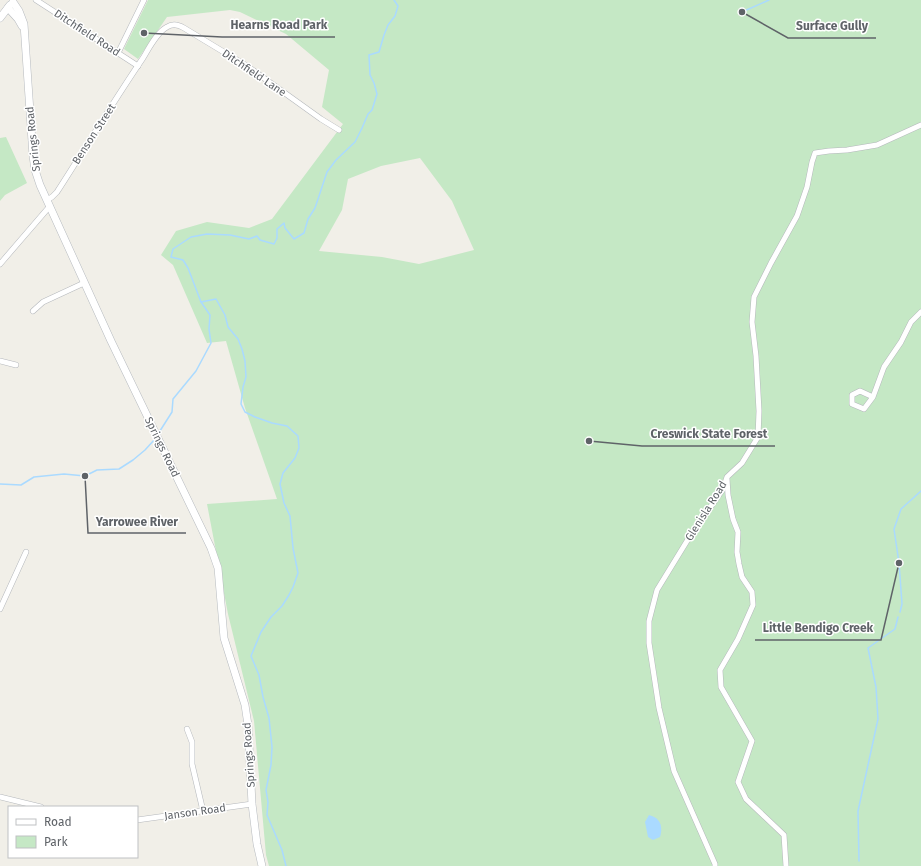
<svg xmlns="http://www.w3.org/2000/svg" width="921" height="866" font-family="'Fira Sans',sans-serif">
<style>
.green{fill:#c5e8c5;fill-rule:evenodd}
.water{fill:#aadaff}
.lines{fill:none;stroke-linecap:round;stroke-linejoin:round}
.stream{stroke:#aadaff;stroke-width:1.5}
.street-casing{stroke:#b5b8bc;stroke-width:6}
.secondary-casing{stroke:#b6babf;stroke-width:8}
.street{stroke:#fff;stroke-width:5}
.secondary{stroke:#fff;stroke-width:7}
.labels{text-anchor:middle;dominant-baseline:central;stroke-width:3;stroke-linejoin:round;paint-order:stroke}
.street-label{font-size:11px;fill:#5f6368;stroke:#fff}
.leader{fill:none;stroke:#5f6368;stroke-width:1.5}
.callout-dot{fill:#5f6368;stroke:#fff;stroke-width:1.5}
.callout-label{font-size:12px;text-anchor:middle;font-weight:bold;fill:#5f6368;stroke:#fff;stroke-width:3;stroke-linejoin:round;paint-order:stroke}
</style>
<rect width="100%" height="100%" fill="#f1efe8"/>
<g class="green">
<path d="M148 0H921V866H269L266 855 254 721 228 614 207 504 277 499 245 408 226 341 207 343 173 265 161 255 176 231 207 222 249 228 272 219 343 124 322 107 329 70 286 34 240 12 230 10 167 17 138 59 124 49ZM420 158 452 201 474 250 419 264 382 257 319 251 342 210 348 179 381 166Z"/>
<path d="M6 137 27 183 5 195 0 201V138Z"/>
</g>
<path class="water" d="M649 815C661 818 663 827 660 837L653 840 648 837 645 822Z"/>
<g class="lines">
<g class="stream">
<path d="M742 12 769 0"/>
<path d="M201 302 216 299 225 315 228 327 238 339 242 349 245 361 246 377 243 387 241 404 245 412 255 417 272 423 287 426 298 436 299 448 295 458 283 473 280 484 284 503 290 516 293 548 298 573 293 587 289 595 282 606 271 617 261 632 251 656 259 675 263 697 269 718 272 747 271 765 266 790 268 802 267 815 282 850 286 866"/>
<path d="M158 434 172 412 173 399 196 371 211 343 209 329 210 315 201 302 188 268 183 260 171 257 173 249 191 237 207 234 230 235 249 239 257 236 260 240 274 244 277 238V229L284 223 285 228 294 239 304 233 308 219 315 208 327 172 336 160 355 142 362 128 368 114 372 110 377 94 374 83 370 75 369 55 379 52 384 35 388 25 395 16 398 6 394 0"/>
<path d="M0 484 21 485 34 477 64 474 85 476 97 470 119 469 133 460 145 450 155 439"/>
<path d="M900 612 902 604 899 563 894 529 901 509 921 491"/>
<path d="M859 861 858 811 878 719 876 687 868 648 895 629 898 617"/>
</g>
<defs>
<g id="street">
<path d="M36 0 138 66"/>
<path d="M118 53 144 0"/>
<path d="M47 200 52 197 57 192C86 147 113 102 143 58 149 48 157 32 167 27 173 23 179 25 184 28L247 66 321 119 339 130"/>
<path d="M0 264 50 206"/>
<path d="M33 311 43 302 84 283"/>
<path d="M0 361 16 365"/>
<path d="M873 397 860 391 852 395V404L864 409 873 397 884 367 901 342 911 322 921 312"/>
<path d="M727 479 728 495 733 519 738 532 737 552 739 564 742 577 752 592 753 605 738 639 720 670 721 687 752 741 738 782 746 799 784 835 786 866"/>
<path d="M0 609 26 552"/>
<path d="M187 729 192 742V764L203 811"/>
<path d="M0 797 41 807"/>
<path d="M137 820 252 804"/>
<path d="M715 866V864L674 771 659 708 649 643V621L657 590 687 541 723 489 727 477 742 463 758 437 759 411 756 356 752 322 754 297 771 263 797 216 807 187 812 162 815 153 829 151 847 150 877 145 921 125"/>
</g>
<g id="secondary">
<path d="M13 2 19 11 24 24 33 156 35 170 40 185 111 341 211 548 218 568 224 638 245 705 248 725 252 804 257 844 262 866"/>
<path d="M8 8 18 19 22 26"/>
<path d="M0 18 10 5"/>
</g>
</defs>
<use href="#street" class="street-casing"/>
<use href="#secondary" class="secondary-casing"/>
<use href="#street" class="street"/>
<use href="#secondary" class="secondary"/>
</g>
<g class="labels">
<g class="street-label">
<text transform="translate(87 33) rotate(33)">Ditchfield Road</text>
<text transform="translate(254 73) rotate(34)">Ditchfield Lane</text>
<text transform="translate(94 134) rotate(-57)">Benson Street</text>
<text transform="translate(33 139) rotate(-96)">Springs Road</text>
<text transform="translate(162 447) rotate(64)">Springs Road</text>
<text transform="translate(706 511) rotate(-58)">Glenisla Road</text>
<text transform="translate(249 755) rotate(-94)">Springs Road</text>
<text transform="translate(195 812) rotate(-8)">Janson Road</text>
</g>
</g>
<path class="leader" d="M144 33L222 37H335M742 12L788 38H876M589 441L642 446H775M85 476L88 533H186M899 563L881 640H755"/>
<g class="callout-dot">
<circle cx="144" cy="33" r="4"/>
<circle cx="742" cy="12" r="4"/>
<circle cx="589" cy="441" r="4"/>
<circle cx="85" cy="476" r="4"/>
<circle cx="899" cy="563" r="4"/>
</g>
<g class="callout-label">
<text x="279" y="29">Hearns Road Park</text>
<text x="832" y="30">Surface Gully</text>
<text x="709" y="438">Creswick State Forest</text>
<text x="137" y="526">Yarrowee River</text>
<text x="818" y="632">Little Bendigo Creek</text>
</g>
<rect x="8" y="806" width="130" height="52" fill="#ffffff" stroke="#bfc1c3"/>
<rect x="16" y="819" width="20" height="6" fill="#ffffff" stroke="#bfc1c3"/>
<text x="44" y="826" font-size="12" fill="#5f6368">Road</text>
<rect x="16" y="836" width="20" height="12" fill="#c5e8c5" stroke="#bfc1c3"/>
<text x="44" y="846" font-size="12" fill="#5f6368">Park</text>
</svg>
